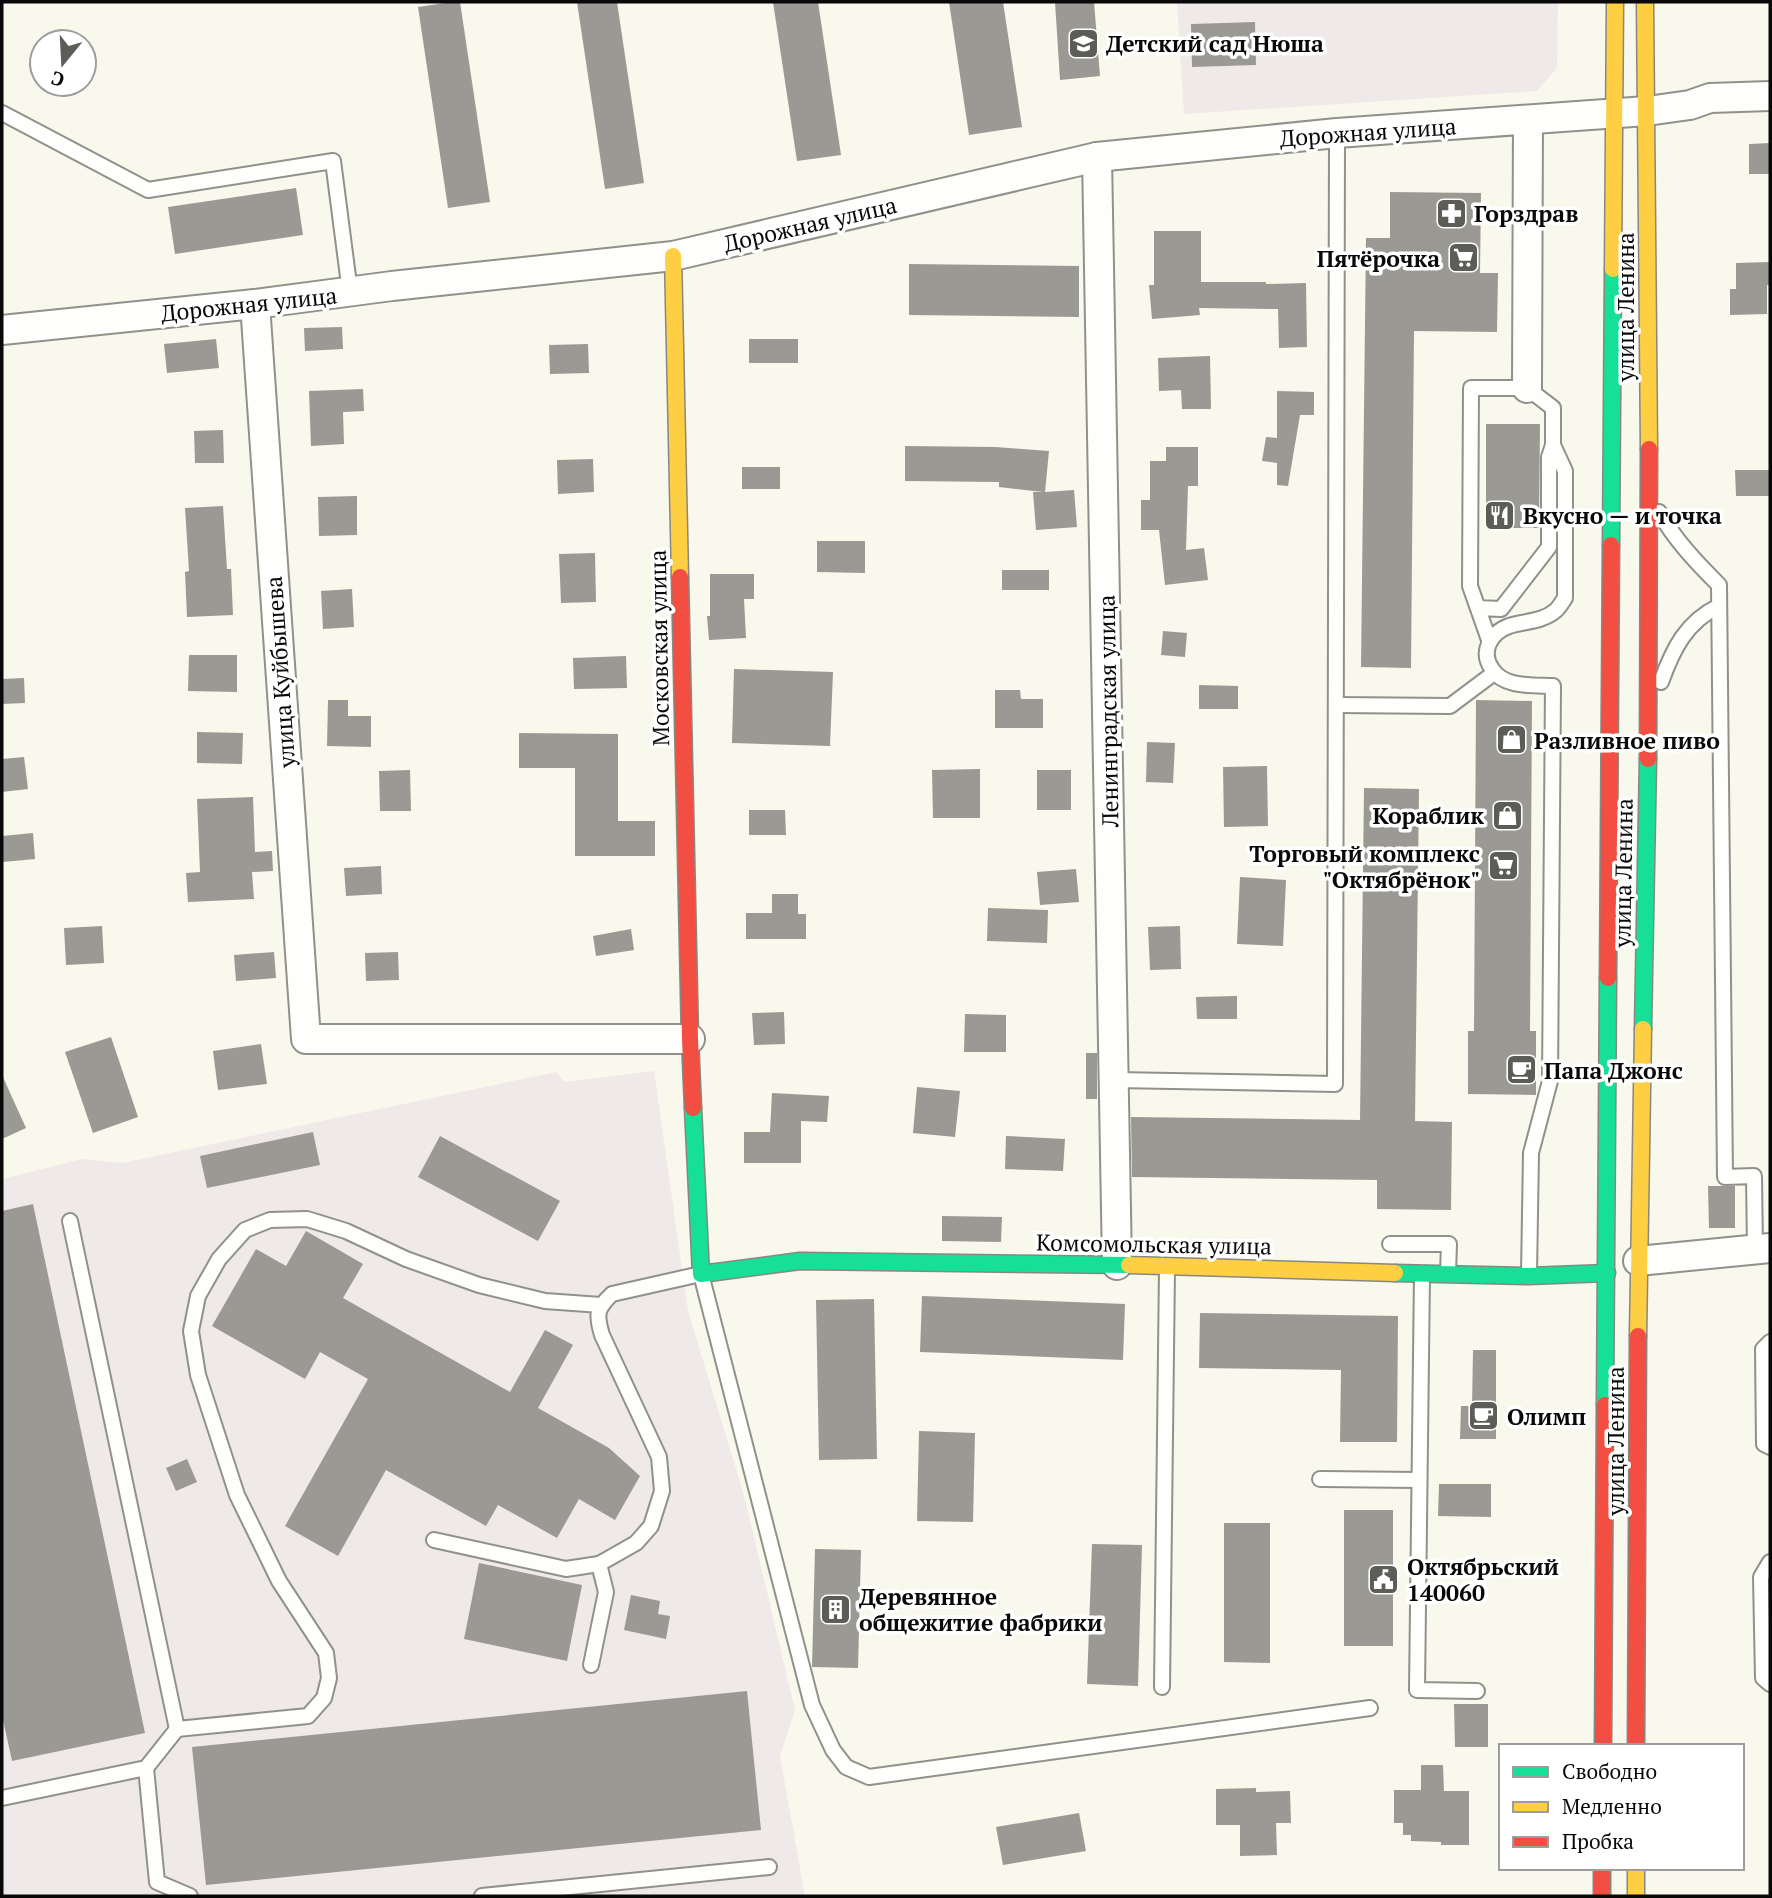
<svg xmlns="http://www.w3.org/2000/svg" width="1772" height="1898" font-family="'PT Serif',serif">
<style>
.industrial{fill:#f0e9ea}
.building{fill:#9b9993}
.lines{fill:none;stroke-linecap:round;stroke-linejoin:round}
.lane-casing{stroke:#91918b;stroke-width:18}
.street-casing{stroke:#91918b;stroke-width:32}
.fast-casing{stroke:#888782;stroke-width:19}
.slow-casing{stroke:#888782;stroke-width:19}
.jam-casing{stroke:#888782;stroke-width:19}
.lane{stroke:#fefefc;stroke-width:14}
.street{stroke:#fefefc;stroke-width:28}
.fast{stroke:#16e098;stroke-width:16}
.slow{stroke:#ffcf43;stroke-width:16}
.jam{stroke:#f24e42;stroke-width:16}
.labels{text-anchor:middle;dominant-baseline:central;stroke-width:7;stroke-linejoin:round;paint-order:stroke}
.poi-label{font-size:23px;font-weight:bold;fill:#090909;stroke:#fff;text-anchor:start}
.street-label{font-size:23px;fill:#090909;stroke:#fff}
</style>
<rect width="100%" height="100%" fill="#f9f8ec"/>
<g class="industrial">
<path d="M1177 2H1558L1557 68 1537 91 1184 114Z"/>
<path d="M654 1071 688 1311 744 1495 795 1710 780 1756 805 1896H2V1179L82 1159 122 1163 556 1072 565 1082Z"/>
</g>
<g class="building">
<path d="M452 2H460L490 202 448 208 418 7Z"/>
<path d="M577 2H617L644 183 605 189Z"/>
<path d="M773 2H818L841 155 797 161Z"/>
<path d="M949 2H1003L1022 127 969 135Z"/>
<path d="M1055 2H1094L1100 76 1060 80Z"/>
<path d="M1255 22 1256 65 1192 67 1191 24Z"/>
<path d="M1770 143V174H1749V144Z"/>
<path d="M296 188 303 235 175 254 168 207Z"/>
<path d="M1390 192 1481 193 1480 273H1498L1497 332 1414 331 1411 668 1361 667 1366 238H1390Z"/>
<path d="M1154 231H1201V282H1266V284L1306 283 1307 347 1279 348 1278 309 1199 308 1200 315 1152 319 1149 285H1154Z"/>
<path d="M1770 262V285H1767V314L1730 315V289H1736V263Z"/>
<path d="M909 264 1079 266V317L909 315Z"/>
<path d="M342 327 343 349 305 351 304 328Z"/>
<path d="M216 339 219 368 167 373 164 344Z"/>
<rect x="749" y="339" width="49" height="24"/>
<path d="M588 344 589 373 550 374 549 345Z"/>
<path d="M1210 356 1211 409H1182L1181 390 1159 391 1158 358Z"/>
<path d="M363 389 364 411 343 412 344 444 311 446 309 391Z"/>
<path d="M1277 391 1314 392V415H1300L1288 486 1277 485V463L1262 461 1266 437 1277 438Z"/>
<path d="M1486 424H1540L1539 528H1486Z"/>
<path d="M223 430 224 463H195L194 431Z"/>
<path d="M905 446 996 447 1049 451 1045 492 1074 490 1077 527 1036 530 1033 492H1043L999 487V482L905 481Z"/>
<path d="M1166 447H1198V486H1188L1186 550 1204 548 1208 580 1165 585 1159 530H1141V500H1150V461H1166Z"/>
<path d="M593 459 594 492 558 494 557 460Z"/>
<rect x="742" y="467" width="38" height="22"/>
<path d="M1735 470H1770V496H1736Z"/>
<path d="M357 496V535L319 536 318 497Z"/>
<path d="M223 506 227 569H231L233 615 187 617 185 572 189 571 185 508Z"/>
<path d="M817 541H865V573L817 572Z"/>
<path d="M595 553 596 602 561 603 559 554Z"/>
<rect x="1002" y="570" width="47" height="20"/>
<path d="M710 574H754V599H744L746 638 709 640 707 616H710Z"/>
<path d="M352 589 354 627 323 629 321 591Z"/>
<path d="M1163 631 1187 633 1185 657 1161 655Z"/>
<path d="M189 655H237V692L188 691Z"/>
<path d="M626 656 627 688 574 689 573 658Z"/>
<path d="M734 669 833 672 830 746 732 743Z"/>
<path d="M24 678 25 703 2 704V679Z"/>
<path d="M1199 685 1238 686V709H1199Z"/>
<path d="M995 690H1020L1021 699H1043V728H995Z"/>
<path d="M328 700H348V716H371V747L327 746Z"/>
<path d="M1476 700 1532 701 1530 1031H1536V1095L1468 1094V1031H1474Z"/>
<path d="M197 732 243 733 242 764 197 763Z"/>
<path d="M519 733 618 734V821H655V856H575V768H519Z"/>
<path d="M1147 742 1175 743 1173 783 1146 782Z"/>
<path d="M24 757 28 789 2 792V759Z"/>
<path d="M1267 766 1268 826 1224 827 1223 767Z"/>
<path d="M980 769V818H933L932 770Z"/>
<path d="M410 770 411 811H380L379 771Z"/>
<rect x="1037" y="770" width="34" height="40"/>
<path d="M1364 788 1419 789 1415 1121 1452 1122 1451 1210 1377 1209V1180L1132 1177 1131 1117 1360 1120Z"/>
<path d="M253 797 255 852 272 851 273 871 252 872 254 899 188 902 186 873 200 872 197 799Z"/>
<path d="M749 810H785L786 835H749Z"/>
<path d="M33 833 35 859 3 862 2 836Z"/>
<path d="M381 866 382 894 346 896 344 868Z"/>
<path d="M1076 869 1079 902 1040 905 1037 872Z"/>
<path d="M1240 877 1286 880 1283 946 1237 944Z"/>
<path d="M772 894H798V914H806V939H746V913H772Z"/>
<path d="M988 908 1048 910 1047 943 987 941Z"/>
<path d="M102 926 104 963 66 965 64 928Z"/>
<path d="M1180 926 1181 969 1150 970 1148 927Z"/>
<path d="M631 929 634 950 596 956 593 936Z"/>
<path d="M274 952 276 978 236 981 234 955Z"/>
<path d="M398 952 399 980 366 981 365 953Z"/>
<path d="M1237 996V1019H1197L1196 997Z"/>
<path d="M784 1012 785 1044 754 1045 752 1013Z"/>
<path d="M965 1014 1006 1015V1052H964Z"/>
<path d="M111 1037 138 1117 93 1133 65 1052Z"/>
<path d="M261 1044 267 1084 218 1090 213 1051Z"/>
<rect x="1086" y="1053" width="11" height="46"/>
<path d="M2 1075 26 1128 2 1139Z"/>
<path d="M917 1087 960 1091 955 1137 913 1133Z"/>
<path d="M772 1093 829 1096 827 1122 801 1121V1163H744V1132H770Z"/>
<path d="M313 1132 320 1165 207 1188 200 1156Z"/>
<path d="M440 1136 560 1201 538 1241 418 1177Z"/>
<path d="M1006 1136 1065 1139 1063 1171 1005 1169Z"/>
<path d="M1708 1186H1735V1228H1709Z"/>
<path d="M33 1204 145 1733 12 1761 2 1715V1211Z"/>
<path d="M942 1216 1002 1217 1001 1242 942 1241Z"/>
<path d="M306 1231 363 1264 343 1298 510 1392 545 1330 573 1345 538 1408 609 1448 640 1476 615 1520 579 1499 557 1538 498 1505 486 1526 386 1470 338 1556 285 1526 368 1379 320 1352 305 1379 212 1326 256 1249 286 1266Z"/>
<path d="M922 1296 1125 1304 1123 1360 920 1352Z"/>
<path d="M874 1299 877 1459 819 1460 816 1300Z"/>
<path d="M1200 1313 1398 1316 1397 1442H1340L1341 1370 1199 1368Z"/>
<path d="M1473 1350H1496V1439H1460L1461 1406H1472Z"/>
<path d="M919 1431 975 1433 973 1522 917 1521Z"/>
<path d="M187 1459 197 1482 176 1491 166 1468Z"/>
<path d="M1439 1484H1491V1517L1438 1516Z"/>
<rect x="1344" y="1510" width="49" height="136"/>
<path d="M1224 1523H1270V1663L1224 1662Z"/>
<path d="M1092 1544 1142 1545 1138 1686 1087 1684Z"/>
<path d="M815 1549 861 1550 858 1668 812 1667Z"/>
<path d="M479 1563 582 1585 567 1661 464 1639Z"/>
<path d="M631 1595 660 1601 658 1614 670 1616 666 1639 624 1630Z"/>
<path d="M747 1691 761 1830 206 1885 192 1747Z"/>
<path d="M1454 1704H1488V1747H1455Z"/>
<path d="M1421 1765H1443L1444 1791H1469V1845H1441V1842L1411 1841V1835H1403V1823H1394V1790H1421Z"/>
<path d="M1256 1788V1792L1290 1791 1291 1823H1276L1277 1855 1240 1856V1825H1216V1789Z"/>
<path d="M1079 1813 1086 1851 1003 1865 996 1827Z"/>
</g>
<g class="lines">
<defs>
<g id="lane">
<path d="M2 113 148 190 333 161 350 292"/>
<path d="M1659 512C1675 540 1696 562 1719 585L1725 1177 1754 1176 1755 1250"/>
<path d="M1478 608 1501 609 1549 547V457L1553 445V408L1527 388H1471L1470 586 1489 640"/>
<path d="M1661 682C1673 649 1686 622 1719 606"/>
<path d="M1336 705 1450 706 1494 673"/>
<path d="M1115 1080 1335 1084 1337 133"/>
<path d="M70 1221 177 1729"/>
<path d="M1390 1244H1449L1448 1273"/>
<path d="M1529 1274 1531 1153 1550 1081 1553 686C1533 685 1504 688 1492 669 1480 652 1490 633 1509 626 1524 621 1542 622 1555 611 1559 608 1562 602 1565 598V471L1553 445"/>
<path d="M1422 1275 1417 1690 1477 1691"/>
<path d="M1770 1342 1763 1349 1764 1444 1770 1447"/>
<path d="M1320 1479 1419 1480"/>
<path d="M434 1540 566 1569 599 1564 636 1543 651 1526 662 1491 659 1457 602 1335C596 1315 596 1309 612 1294L701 1274 812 1705 833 1750 846 1767 869 1777 1370 1708"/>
<path d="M1770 1562 1761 1577 1763 1678 1770 1684"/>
<path d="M591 1665 606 1592 599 1564"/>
<path d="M1162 1687 1167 1268"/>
<path d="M146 1768 157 1882 190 1896"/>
<path d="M2 1798 146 1768 177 1729 308 1716 324 1698 329 1678 326 1653 279 1581 237 1495 198 1375 191 1331 198 1296 219 1259 245 1230 270 1220 307 1219 346 1231 406 1259 479 1285 545 1301 601 1305"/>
<path d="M482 1896 769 1867"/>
</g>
<g id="street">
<path d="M1097 157 1117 1265"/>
<path d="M255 304 306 1039H690"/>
<path d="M2 330 255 304 392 286 673 256 1097 157 1337 133 1647 111 1690 105 1710 98 1770 96"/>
<path d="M1527 388 1528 120"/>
<path d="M1638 1261 1770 1248"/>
</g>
<g id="fast">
<path d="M1611 545 1613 269"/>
<path d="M1643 1029 1648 759"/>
<path d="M693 1108 701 1274 800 1261 1129 1265"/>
<path d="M1395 1273 1529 1276 1607 1273"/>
<path d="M1605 1405 1608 978"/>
</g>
<g id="slow">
<path d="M1645 2 1649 449"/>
<path d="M673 256 680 577"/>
<path d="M1613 269 1615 2"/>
<path d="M1129 1265 1395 1273"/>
<path d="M1638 1336 1643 1029"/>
<path d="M1636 1868V1896"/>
</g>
<g id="jam">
<path d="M680 577 690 1039 693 1108"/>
<path d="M1648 759 1649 449"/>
<path d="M1608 978 1611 545"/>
<path d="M1603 1746 1605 1405"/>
<path d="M1636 1746 1638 1336"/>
<path d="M1602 1868V1896"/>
</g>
</defs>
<use href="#lane" class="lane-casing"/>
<use href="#street" class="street-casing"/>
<use href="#fast" class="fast-casing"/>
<use href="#slow" class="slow-casing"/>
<use href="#jam" class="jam-casing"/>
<use href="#lane" class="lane"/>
<use href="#street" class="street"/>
<use href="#fast" class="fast"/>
<use href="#slow" class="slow"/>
<use href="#jam" class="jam"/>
</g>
<defs>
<symbol id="school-square" viewBox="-11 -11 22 22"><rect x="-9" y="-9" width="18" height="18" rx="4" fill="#5d5d58" stroke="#fff"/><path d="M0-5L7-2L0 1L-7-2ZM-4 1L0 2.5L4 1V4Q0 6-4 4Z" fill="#fff"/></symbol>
<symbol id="pharmacy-square" viewBox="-11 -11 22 22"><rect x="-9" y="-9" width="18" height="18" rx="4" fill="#5d5d58" stroke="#fff"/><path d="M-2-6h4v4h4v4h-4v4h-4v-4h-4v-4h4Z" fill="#fff"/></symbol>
<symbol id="supermarket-square" viewBox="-11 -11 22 22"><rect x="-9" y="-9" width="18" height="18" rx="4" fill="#5d5d58" stroke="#fff"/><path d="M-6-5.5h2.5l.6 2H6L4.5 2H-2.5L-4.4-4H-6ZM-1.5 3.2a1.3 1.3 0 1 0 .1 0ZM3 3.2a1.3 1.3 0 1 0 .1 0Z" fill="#fff"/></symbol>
<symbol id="restaurant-square" viewBox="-11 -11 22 22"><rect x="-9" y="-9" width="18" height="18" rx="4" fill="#5d5d58" stroke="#fff"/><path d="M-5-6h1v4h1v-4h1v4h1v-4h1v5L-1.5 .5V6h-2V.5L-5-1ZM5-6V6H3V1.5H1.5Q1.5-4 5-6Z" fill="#fff"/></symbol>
<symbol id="shop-square" viewBox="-11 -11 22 22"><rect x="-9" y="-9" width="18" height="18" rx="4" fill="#5d5d58" stroke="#fff"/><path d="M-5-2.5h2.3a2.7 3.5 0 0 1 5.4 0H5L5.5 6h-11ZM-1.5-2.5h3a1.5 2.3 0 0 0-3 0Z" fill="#fff"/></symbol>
<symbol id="cafe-square" viewBox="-11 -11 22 22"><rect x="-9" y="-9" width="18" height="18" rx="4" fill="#5d5d58" stroke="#fff"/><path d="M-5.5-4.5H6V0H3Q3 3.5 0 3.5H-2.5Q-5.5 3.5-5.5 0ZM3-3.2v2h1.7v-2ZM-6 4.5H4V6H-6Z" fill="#fff"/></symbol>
<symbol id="civic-square" viewBox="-11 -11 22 22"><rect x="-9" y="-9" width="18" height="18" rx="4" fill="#5d5d58" stroke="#fff"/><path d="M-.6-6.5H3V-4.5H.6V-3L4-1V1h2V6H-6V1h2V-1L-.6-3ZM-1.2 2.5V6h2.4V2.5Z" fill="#fff"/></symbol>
<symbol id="building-square" viewBox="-11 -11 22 22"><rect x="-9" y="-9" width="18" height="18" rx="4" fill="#5d5d58" stroke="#fff"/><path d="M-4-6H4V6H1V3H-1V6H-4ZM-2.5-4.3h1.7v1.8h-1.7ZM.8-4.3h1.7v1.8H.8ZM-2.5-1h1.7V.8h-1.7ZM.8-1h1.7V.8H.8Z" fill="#fff"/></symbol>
</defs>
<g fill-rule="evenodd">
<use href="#school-square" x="1066" y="26" width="35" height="35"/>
<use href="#pharmacy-square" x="1434" y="196" width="35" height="35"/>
<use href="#supermarket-square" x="1446" y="240" width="35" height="35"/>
<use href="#restaurant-square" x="1482" y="498" width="35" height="35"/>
<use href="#shop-square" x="1494" y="722" width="35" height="35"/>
<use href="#shop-square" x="1490" y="798" width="35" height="35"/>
<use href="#supermarket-square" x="1486" y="848" width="35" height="35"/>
<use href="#cafe-square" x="1504" y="1052" width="35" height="35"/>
<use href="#cafe-square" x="1466" y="1398" width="35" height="35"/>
<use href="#civic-square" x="1366" y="1562" width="35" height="35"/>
<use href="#building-square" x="818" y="1592" width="35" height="35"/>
</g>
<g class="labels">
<g class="poi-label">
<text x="1106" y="43">Детский сад Нюша</text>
<text x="1474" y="213">Горздрав</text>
<text x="1440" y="258" text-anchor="end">Пятёрочка</text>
<text x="1523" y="515">Вкусно — и точка</text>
<text x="1534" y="740">Разливное пиво</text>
<text x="1484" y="815" text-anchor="end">Кораблик</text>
<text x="1480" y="853" text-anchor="end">Торговый комплекс<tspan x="1480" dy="26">"Октябрёнок"</tspan></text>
<text x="1544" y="1070">Папа Джонс</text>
<text x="1507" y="1416">Олимп</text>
<text x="1407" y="1566">Октябрьский<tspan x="1407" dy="26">140060</tspan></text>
<text x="859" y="1596">Деревянное<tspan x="859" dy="26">общежитие фабрики</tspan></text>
</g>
<g class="street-label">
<text transform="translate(1368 132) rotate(-4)">Дорожная улица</text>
<text transform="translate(810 224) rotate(-13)">Дорожная улица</text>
<text transform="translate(249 304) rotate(-6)">Дорожная улица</text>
<text transform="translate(1625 307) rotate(-90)">улица Ленина</text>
<text transform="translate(659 648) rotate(-91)">Московская улица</text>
<text transform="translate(280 672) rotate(-94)">улица Куйбышева</text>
<text transform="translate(1108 711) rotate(-91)">Ленинградская улица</text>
<text transform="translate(1623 873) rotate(-89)">улица Ленина</text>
<text transform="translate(1154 1244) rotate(1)">Комсомольская улица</text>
<text transform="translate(1615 1441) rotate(-90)">улица Ленина</text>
</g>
</g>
<rect width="1772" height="1898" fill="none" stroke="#090909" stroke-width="7"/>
<rect x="1499" y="1744" width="245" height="126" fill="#ffffff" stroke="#9d9d9d" stroke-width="2"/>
<rect x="1513" y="1767" width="35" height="10" fill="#16e098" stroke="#9d9d9d" stroke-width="2"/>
<text x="1562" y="1779" font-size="21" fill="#090909">Свободно</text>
<rect x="1513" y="1802" width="35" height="10" fill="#ffcf43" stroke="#9d9d9d" stroke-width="2"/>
<text x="1562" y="1814" font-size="21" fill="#090909">Медленно</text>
<rect x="1513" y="1837" width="35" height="10" fill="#f24e42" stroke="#9d9d9d" stroke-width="2"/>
<text x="1562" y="1849" font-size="21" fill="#090909">Пробка</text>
<g transform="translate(63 63) rotate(198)"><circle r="33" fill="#ffffff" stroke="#9d9d9d" stroke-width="2"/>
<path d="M0-5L12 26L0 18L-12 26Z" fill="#5d5d58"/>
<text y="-10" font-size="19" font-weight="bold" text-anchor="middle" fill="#090909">С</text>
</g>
</svg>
